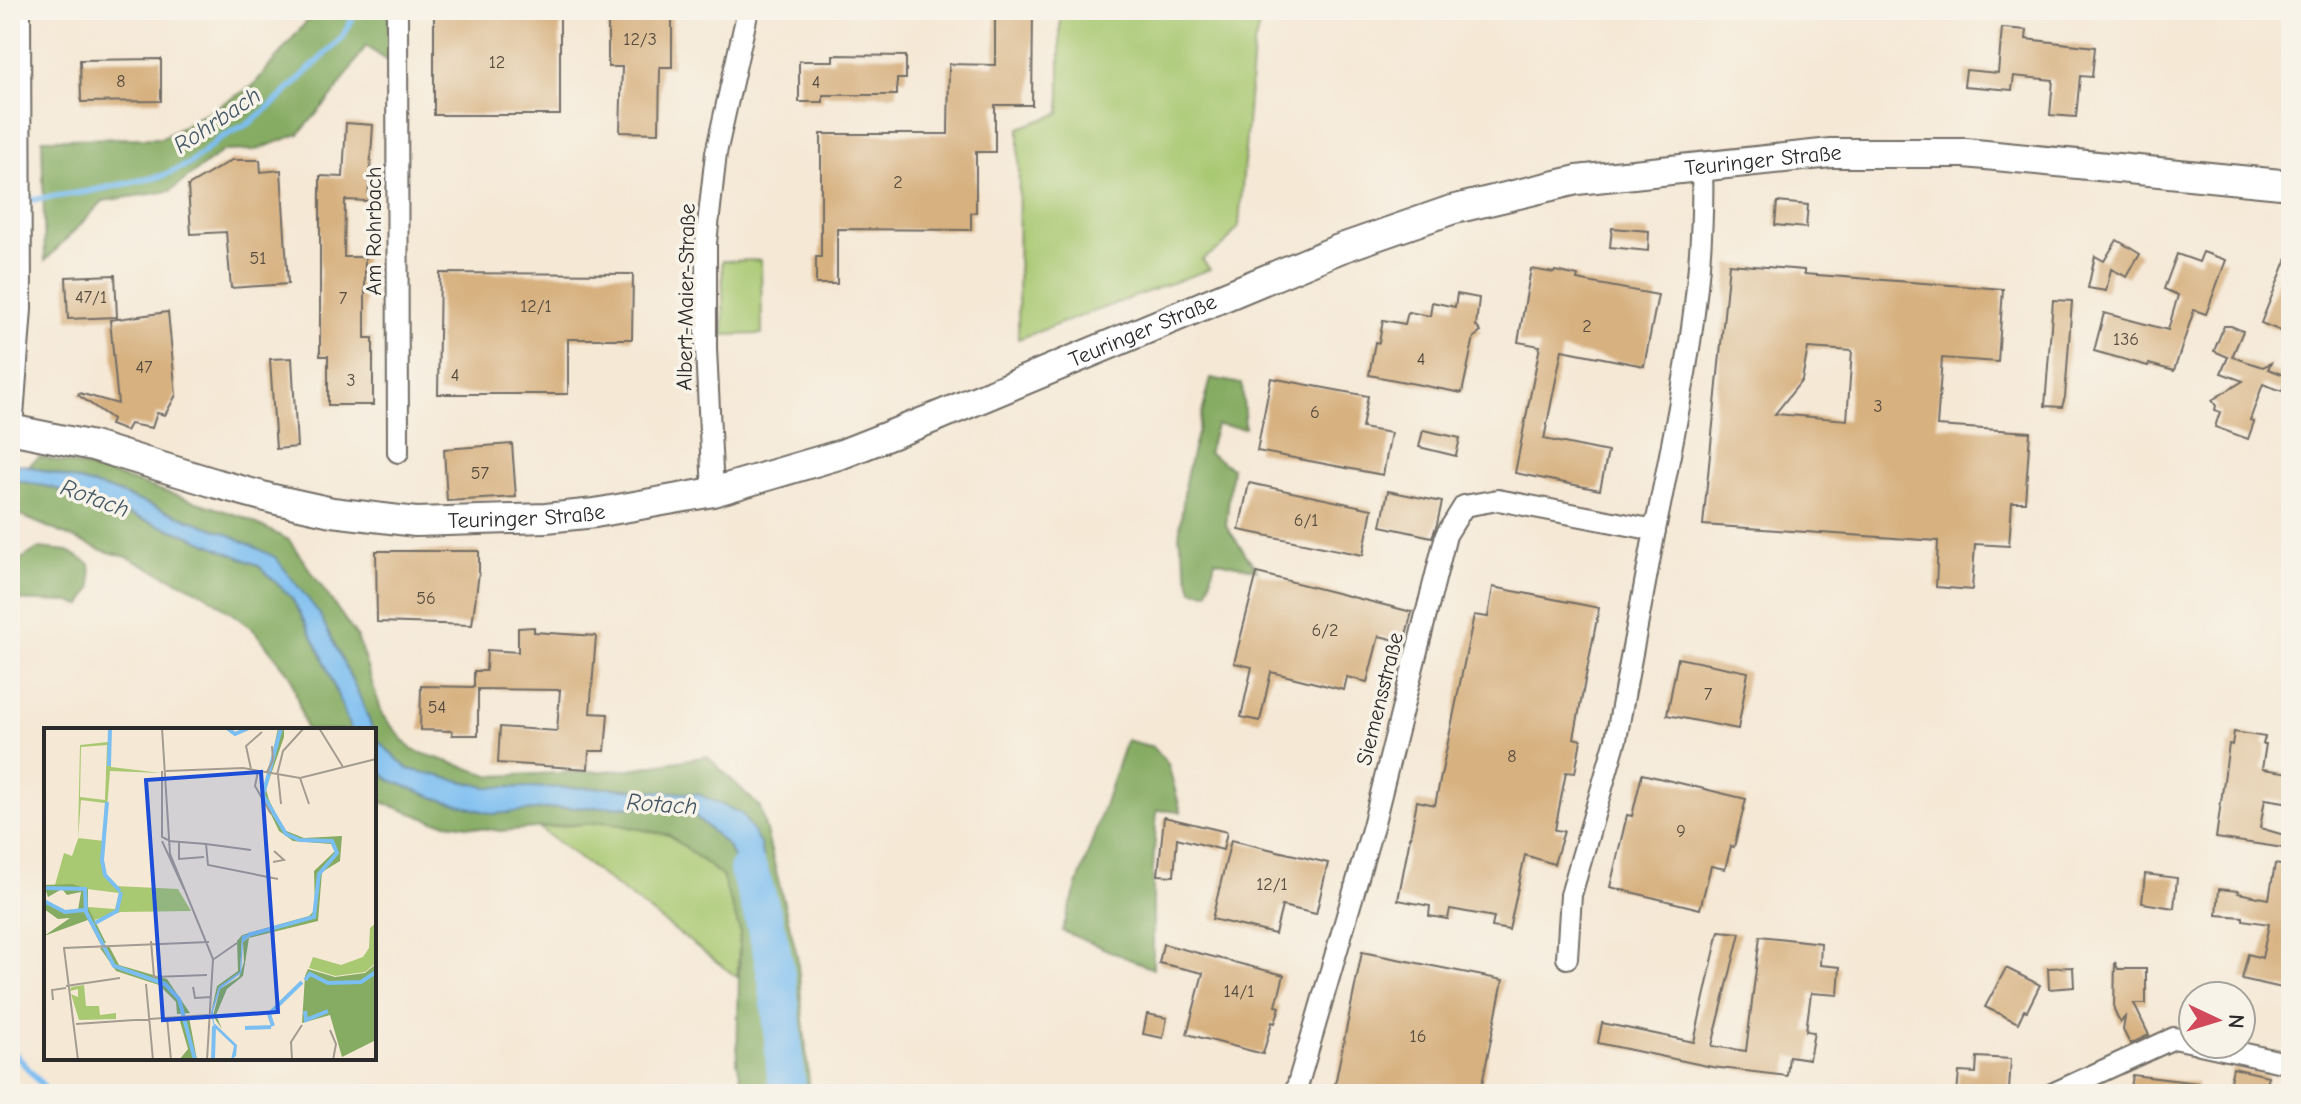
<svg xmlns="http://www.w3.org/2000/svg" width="2301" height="1104" font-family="'Comic Neue',sans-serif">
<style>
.green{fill:#a8c871;stroke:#6a7a4e;stroke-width:2}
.forest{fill:#86ac63;stroke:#586c47;stroke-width:2}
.water{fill:#7bbef1;stroke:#53748e;stroke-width:2}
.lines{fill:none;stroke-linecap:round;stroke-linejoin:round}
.stream{stroke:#7bbef1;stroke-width:6}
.river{stroke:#7bbef1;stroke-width:38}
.building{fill:#d7b180;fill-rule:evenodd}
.street-casing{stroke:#726d66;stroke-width:24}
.secondary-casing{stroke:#726d66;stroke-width:32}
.street{stroke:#fff;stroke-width:20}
.secondary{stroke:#fff;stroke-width:28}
.labels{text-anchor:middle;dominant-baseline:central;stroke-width:7;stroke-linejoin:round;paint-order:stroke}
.number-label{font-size:18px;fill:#564c40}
.street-label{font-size:22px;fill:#2b2b2b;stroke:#f7f3e8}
.water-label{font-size:24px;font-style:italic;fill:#435766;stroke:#f7f3e8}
.inset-river{fill:none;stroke:#7bbef1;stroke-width:4}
.inset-road{fill:none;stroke:#a49c91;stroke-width:2}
.view{fill:#1d4ed8;fill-opacity:0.15;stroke:#1d4ed8;stroke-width:4}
.inset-edge{fill:none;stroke:#2b2b2b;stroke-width:4}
</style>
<rect width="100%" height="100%" fill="#f7f3e8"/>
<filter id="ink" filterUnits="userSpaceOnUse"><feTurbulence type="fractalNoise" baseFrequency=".0125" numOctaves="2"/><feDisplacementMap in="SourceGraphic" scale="16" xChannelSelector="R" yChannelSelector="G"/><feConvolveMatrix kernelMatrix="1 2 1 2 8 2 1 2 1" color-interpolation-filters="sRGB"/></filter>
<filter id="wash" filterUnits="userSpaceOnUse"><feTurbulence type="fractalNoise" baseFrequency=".006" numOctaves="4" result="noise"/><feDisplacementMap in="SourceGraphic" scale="32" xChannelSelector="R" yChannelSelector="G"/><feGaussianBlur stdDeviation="1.8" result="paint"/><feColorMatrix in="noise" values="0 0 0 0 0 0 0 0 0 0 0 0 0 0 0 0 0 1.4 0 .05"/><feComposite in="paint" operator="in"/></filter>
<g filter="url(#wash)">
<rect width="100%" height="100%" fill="#f5e8d5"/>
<g class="green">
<path d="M1060 10H1263L1253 49 1239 226 1224 245 1202 260 1210 269 1018 339 1019 128 1060 113Z"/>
<path d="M761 260 762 334 724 335 722 261Z"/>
<path d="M605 822 669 835 722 876 740 931 737 977 539 828Z"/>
</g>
<g class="forest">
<path d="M316 10H389V62L366 46 334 94 299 134 256 150 223 151 170 191 103 201 45 261 42 139 162 138 253 86Z"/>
<path d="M1211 378 1242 384 1245 428 1216 425 1208 453 1232 468 1226 526 1257 570 1215 560 1208 592 1192 590 1179 537 1186 477Z"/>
<path d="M39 457 95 469 243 517 289 540 357 637 383 716 412 750 492 776 625 770 707 756 760 807 797 955 810 1094H745L737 1062 740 931 722 876 669 835 605 822 501 831 433 821 374 799V765L390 780 436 798 493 814 555 808 649 806 693 814 728 846 760 920 773 914 760 844 698 794 610 788 487 787 408 769 377 740 358 693 319 613 228 534 110 490 28 466Z"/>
<path d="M10 479 54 488 190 536 258 565 292 598 322 655 351 730H306L291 676 253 629 205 594 127 557 101 550 10 511Z"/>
<path d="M39 548 68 551 90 564 92 587 82 605 69 602 10 600V566Z"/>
<path d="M1126 740 1153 747 1168 764 1181 812 1157 810 1153 869V969L1062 931Z"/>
</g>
<g class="water">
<path d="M10 463 28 466 110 490 228 534 275 557 319 613 358 693 373 730H351L322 655 292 598 258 565 190 536 54 488 10 479Z"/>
<path d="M374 732 377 740 408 769 487 787 610 788 698 794 742 814 760 844 773 914 760 920 728 846 693 814 649 806 555 808 493 814 436 798 390 780 374 765Z"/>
</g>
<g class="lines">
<g class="stream">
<path d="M10 203 86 192 162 176 189 164 222 137 251 122 279 99 342 38 357 10"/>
<path d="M10 1048 50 1094"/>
</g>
<path class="river" d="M748 870C763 911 774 952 779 995 784 1028 783 1061 788 1094"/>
</g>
<g id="blocks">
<g class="building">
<rect x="434" y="10" width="126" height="105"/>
<path d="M608 10H672V67H660L659 133 620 132 622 67H608Z"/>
<path d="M995 10H1033L1032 105H995V152H976V212L971 213V230L837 229V284H816V257H821V134H948L949 64 995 65Z"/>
<path d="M2002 28 2027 30 2026 39 2095 47 2092 77 2080 76 2076 117 2050 115 2053 80 2014 76 2012 90 1964 86 1966 70 1998 73Z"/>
<path d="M833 55 906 56V79H897V95H823V102H799V61H833Z"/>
<path d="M161 59V101L81 102 80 60Z"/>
<path d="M346 123 373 125 368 201 345 200 344 257H365V338H373V405H328V356H320V176L343 177Z"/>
<path d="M232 160H260L261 172 281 170 288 284 231 288 226 232 191 234 188 186Z"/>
<path d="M1777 202 1808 205 1806 228 1775 225Z"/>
<path d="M1612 228 1649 231 1648 251 1610 247Z"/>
<path d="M2117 240 2140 254 2127 277 2111 269 2106 291 2088 288 2095 256 2104 261Z"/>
<path d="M2290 251H2291V335L2261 323Z"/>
<path d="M2203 252 2226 260 2206 314 2194 310 2174 371 2149 364 2148 366 2094 351 2104 313 2168 330 2178 295 2164 289 2177 254 2199 262Z"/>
<path d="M1729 264 1804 270V274L2003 289 1998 362 1942 358 1937 426 2030 432 2025 502H2012L2009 546 1975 544 1972 590 1936 587 1938 541 1703 525ZM1808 348 1852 351 1847 420 1775 414 1802 380Z"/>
<path d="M1531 269 1554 273 1555 271 1578 276 1577 280 1658 295 1644 366 1562 350 1544 439 1608 452 1600 490 1515 473 1540 346 1518 342Z"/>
<path d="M440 273 633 274 632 339H568V394H438Z"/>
<path d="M115 275 117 317 68 319 66 277Z"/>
<path d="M1457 294 1479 298 1476 326 1481 332 1474 337 1462 393 1369 375 1375 342 1379 343 1383 320 1405 324 1408 312 1430 316 1432 302 1455 307Z"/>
<path d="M2053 300 2072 301 2065 397 2062 407 2045 406Z"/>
<path d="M168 312 176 395 165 415 157 413 152 428 130 424 126 431 110 425 112 419 78 395 79 393 118 404 110 320Z"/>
<path d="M2224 326H2231L2243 331 2232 357 2263 367 2271 363 2268 369 2287 376 2282 391 2263 384 2250 420 2254 422 2248 439 2215 427 2220 412 2215 410 2216 406 2212 400 2243 381 2221 373 2228 357 2214 351Z"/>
<path d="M292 358 297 447 276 449 270 359Z"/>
<path d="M1271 378 1368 396 1362 428 1391 433 1383 475 1257 451Z"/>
<path d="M1423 430 1460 438 1456 456 1419 447Z"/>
<path d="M512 444 516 497 447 501 444 449Z"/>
<path d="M1249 483 1372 509 1363 555 1239 530Z"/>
<path d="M1388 491 1442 502 1437 524 1432 537 1381 526Z"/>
<path d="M376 551H479V573L472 625 377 622Z"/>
<path d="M1257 573 1412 612 1404 642 1379 636 1367 682 1347 677 1344 690 1271 672 1260 721 1241 717 1252 667 1234 663Z"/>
<path d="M1493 587 1599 608 1574 738 1581 740 1575 773 1566 772 1555 830 1564 831 1554 864 1525 855 1509 930 1492 927 1494 917 1450 909 1448 919 1429 916 1430 906 1398 900 1417 801 1435 805 1474 615 1488 617Z"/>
<path d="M534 627V632L596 636 590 713 608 714 605 751H589L588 769 498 763 500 727 557 731 560 690 478 689V735H452V731L420 730 421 686 474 687V671H486L487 650 518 652V628Z"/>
<path d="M1678 658 1748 672 1738 729 1667 715Z"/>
<path d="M2234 732 2265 737 2263 744H2266L2262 769 2291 773V803L2265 799 2260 828 2291 837V849L2216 838 2229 744 2232 745Z"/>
<path d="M1642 774 1746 799 1734 847 1731 846 1725 869 1711 866 1700 909 1610 887 1627 815 1632 816Z"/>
<path d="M1164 817 1227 832 1223 850 1177 838 1174 876 1158 875Z"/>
<path d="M1231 840 1328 863 1316 914 1282 906 1275 934 1212 919Z"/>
<path d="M2275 864 2291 867V901L2286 924 2291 925V990L2242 979 2248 954 2262 958 2269 924 2243 920V917L2217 915 2219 889 2239 891 2238 893 2269 899Z"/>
<path d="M2145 874 2177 878 2174 908 2142 903Z"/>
<path d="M1719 931 1740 933 1712 1046 1746 1051 1760 936 1821 943 1820 965 1840 967 1838 995 1811 993 1806 1031 1814 1032 1809 1059 1789 1056 1787 1076 1712 1067 1598 1043 1602 1023 1694 1042Z"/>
<path d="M1163 944 1284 975 1276 1006 1280 1007 1275 1023 1272 1022 1263 1054 1187 1034 1203 973 1159 963Z"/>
<path d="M1362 952 1503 980 1480 1094H1333Z"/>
<path d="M2115 962 2118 969H2146V1004H2134L2149 1035 2130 1044 2123 1030 2125 1017 2120 1023 2114 1009Z"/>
<path d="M2073 967 2074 987 2049 989 2048 968Z"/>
<path d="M2006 968 2040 985 2027 1011 2024 1010 2018 1023 1985 1007Z"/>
<path d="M1147 1014 1167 1018 1163 1038 1143 1034Z"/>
<path d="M1977 1057 2011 1059 2009 1090H2004V1094H1957L1959 1072 1976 1073Z"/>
<path d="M2233 1068 2268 1076 2264 1094H2233L2235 1088 2229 1086Z"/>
<path d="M2132 1075 2197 1083V1094H2129Z"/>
</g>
</g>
</g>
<g filter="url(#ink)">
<use href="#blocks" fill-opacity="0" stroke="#726d66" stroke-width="2"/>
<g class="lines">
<defs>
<g id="street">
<path d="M397 10 398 452"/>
<path d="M12 429 21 309 20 10"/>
<path d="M713 492 706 349V243L716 153 748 10"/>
<path d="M1567 958 1571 895 1616 739 1655 530"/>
<path d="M2200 1044 2291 1064"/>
<path d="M1295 1094 1373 826 1446 535 1464 506 1498 500 1655 530C1679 410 1706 288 1702 165"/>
<path d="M2052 1094 2174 1038 2193 1042"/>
</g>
<g id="secondary">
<path id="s1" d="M10 429 93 446 218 484 273 499 332 512 416 522 546 518 595 513 713 492 842 454 936 417 1339 249 1451 210 1577 180 1831 153H1965L2291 185"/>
</g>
</defs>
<use href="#street" class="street-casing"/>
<use href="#secondary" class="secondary-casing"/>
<use href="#street" class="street"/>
<use href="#secondary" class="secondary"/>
</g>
</g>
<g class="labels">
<g class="number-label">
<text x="640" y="39">12/3</text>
<text x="497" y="62">12</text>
<text x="121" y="81">8</text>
<text x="816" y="82">4</text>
<text x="898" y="182">2</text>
<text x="258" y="258">51</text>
<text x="91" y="297">47/1</text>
<text x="343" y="298">7</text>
<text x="536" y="306">12/1</text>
<text x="1587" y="326">2</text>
<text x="2126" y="339">136</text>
<text x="1421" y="359">4</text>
<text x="144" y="367">47</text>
<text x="455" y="375">4</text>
<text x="351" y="380">3</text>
<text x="1878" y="406">3</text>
<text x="1315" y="412">6</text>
<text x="480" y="473">57</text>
<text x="1306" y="520">6/1</text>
<text x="426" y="598">56</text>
<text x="1325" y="630">6/2</text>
<text x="1708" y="694">7</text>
<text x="437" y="707">54</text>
<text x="1512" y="756">8</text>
<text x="1681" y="831">9</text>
<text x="1272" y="884">12/1</text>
<text x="1239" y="991">14/1</text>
<text x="1418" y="1036">16</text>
</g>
<g class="street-label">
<text stroke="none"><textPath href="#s1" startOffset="1824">Teuringer Straße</textPath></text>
<text transform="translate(374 231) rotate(-90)">Am Rohrbach</text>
<text transform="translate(686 297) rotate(-89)">Albert-Maier-Straße</text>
<text stroke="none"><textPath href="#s1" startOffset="1176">Teuringer Straße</textPath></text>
<text stroke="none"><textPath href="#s1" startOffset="528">Teuringer Straße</textPath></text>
<text transform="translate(1380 699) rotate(-76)">Siemensstraße</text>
</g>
<g class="water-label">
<text transform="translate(217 120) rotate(-34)">Rohrbach</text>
<text transform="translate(95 498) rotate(20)">Rotach</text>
<text transform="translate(662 804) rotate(4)">Rotach</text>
</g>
</g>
<g transform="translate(44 728)">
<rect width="332" height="332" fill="#f5e8d5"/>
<path d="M66 0 67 39 117 45 66 43 59 131 62 146 71 158 134 161 147 183 77 184 50 192 44 179 71 181 75 165 11 157 20 125 28 128 34 111 36 17 64 14ZM63 17 61 72 36 69 37 19ZM37 72 61 75 60 113 34 110ZM332 195V235L321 244 291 248 265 240 269 229 297 237 319 229 325 220 326 200ZM40 257 42 278H55L56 287 72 285V291L35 292 27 266 34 269V261L26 263 27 259Z" fill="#a8c871" fill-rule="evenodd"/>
<path d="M234 0H240V9L222 61 225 72 240 102 260 110 298 108 296 133 278 144 274 193 205 210 199 248 183 261 172 287 178 301 169 288 176 261 195 249 200 234 199 214 209 206 198 208 196 244 175 259 167 285 173 258 194 243 193 213 198 207 265 188 271 182 270 143 291 123 287 116 249 113 235 103 219 70ZM28 156 44 161V179L62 215H56L44 192 0 208 26 190 14 191 0 181V172L18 182H34L37 164 23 167 18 161 4 169 0 157ZM65 218 75 237 123 251 146 285 133 286 132 274 115 257 72 243 56 220ZM332 236V312L298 329 286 287 258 295 261 248 264 241 291 249 321 245ZM145 289 153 332H135L144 321 135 290Z" fill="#86ac63"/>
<path d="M209 205 199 214 197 245 176 261 169 283 170 295 193 317 192 328 187 332 190 318 170 299 167 285 175 259 196 244 198 208Z" fill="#7bbef1"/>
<path class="inset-river" d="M183 0 191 6 205 0M65 38 66 0M63 74 58 132 61 147 76 163M0 160 41 161 42 184 70 238 121 256 135 271 151 332M0 173 21 184 40 182M51 195 73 183 77 164M204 207 270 189 275 146 293 125 288 113 256 112 242 106 219 67 237 0M261 252 266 246 284 255 317 254 332 244M261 283 262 292 284 283M229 298 225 286 258 254M201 300 227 299M169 332 170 298"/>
<path class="inset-road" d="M118 0 126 126 169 231 163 332M275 0 299 39M207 41 202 18 218 4M118 43V109L124 112M122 43 199 40 256 50 332 31M214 43 211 58 227 86M223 44 229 32 228 18M233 47 239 23 260 0M234 47 237 76M256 50 265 76M118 113 140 161M124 113 162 116 164 137 234 151M135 113V131L160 129M162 116 207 122M229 134 240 132 230 123M107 213 110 249 163 247M170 231 193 215M102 256 109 332M22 258 76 250M149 259 151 270 167 269M9 272 8 262 22 260M123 289 127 332M32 296 164 287M286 302 292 316 289 332M34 332 20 220 165 214M248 332 247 314 258 297M271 332H299"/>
<path class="view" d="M217 44 234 284 119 292 102 52Z"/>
<rect width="332" height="332" class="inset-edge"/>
</g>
<rect width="2301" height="1104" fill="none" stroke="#f7f3e8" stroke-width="40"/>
<g transform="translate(2217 1020) rotate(94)"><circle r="38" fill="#f7f3e8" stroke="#a5a39c" stroke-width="2"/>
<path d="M0-6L14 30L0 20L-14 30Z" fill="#d1495b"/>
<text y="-12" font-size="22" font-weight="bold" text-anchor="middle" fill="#2b2b2b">N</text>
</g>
</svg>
